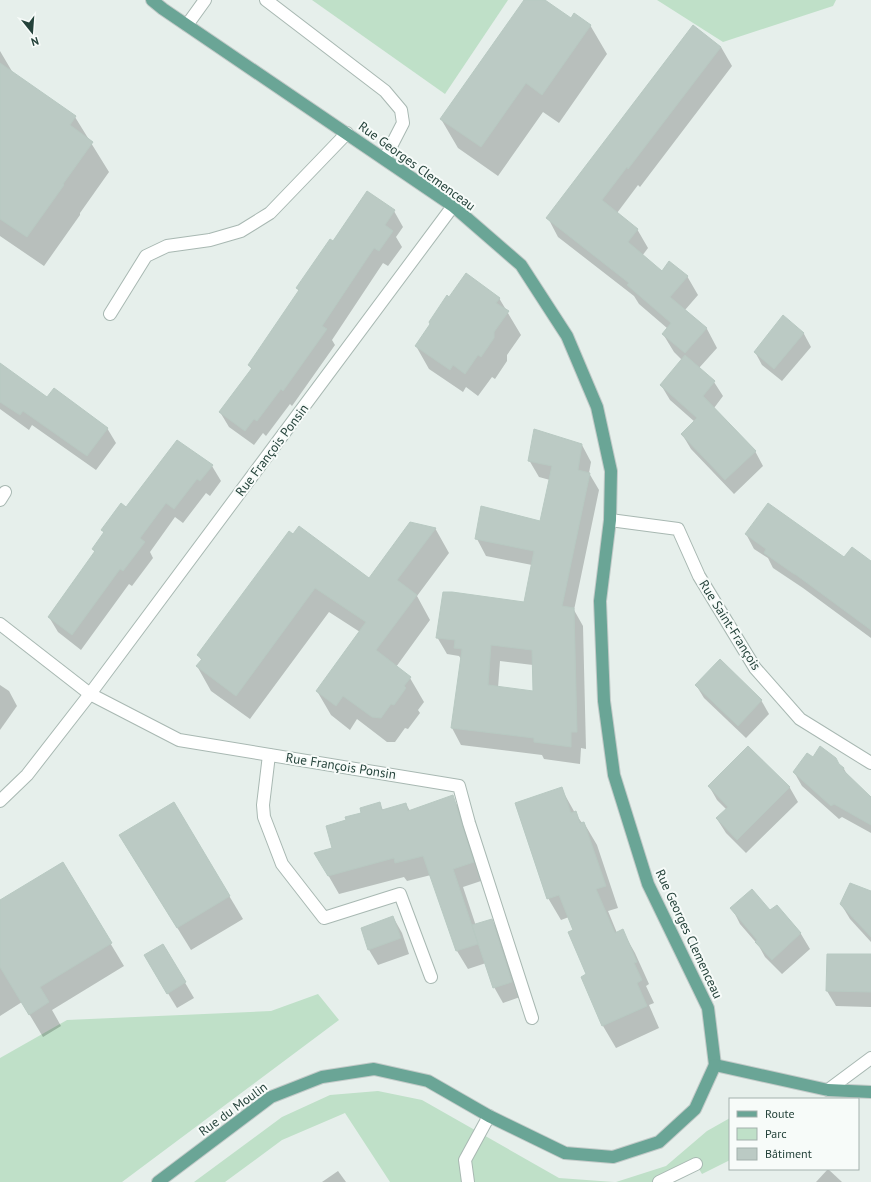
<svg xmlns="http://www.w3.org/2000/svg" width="871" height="1182" font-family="'PT Sans',sans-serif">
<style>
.green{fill:#bfe0c8}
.shadow{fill:#0003;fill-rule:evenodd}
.building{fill:#bbcac4;stroke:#b8c9c2;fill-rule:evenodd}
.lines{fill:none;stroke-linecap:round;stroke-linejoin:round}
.minor-casing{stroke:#a8b8b2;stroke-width:14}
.major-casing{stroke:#c2cac8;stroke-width:14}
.minor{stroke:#fff;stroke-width:12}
.major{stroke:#6aa596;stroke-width:12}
.labels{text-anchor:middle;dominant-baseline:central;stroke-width:4;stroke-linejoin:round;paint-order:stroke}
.street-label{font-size:13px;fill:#24423a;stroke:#f7fbf9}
</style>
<rect width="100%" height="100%" fill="#e6efeb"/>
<g class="green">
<path d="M312 0H508L445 94Z"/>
<path d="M657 0H836L833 6 723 42Z"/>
<path d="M318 994 339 1020 122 1182H0V1058L67 1020 271 1011Z"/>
<path d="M378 1091 422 1100 559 1178 614 1182H390L345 1113 282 1140 225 1182H194L282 1117 330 1095Z"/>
<path d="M730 1118V1160L702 1174 696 1164 659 1182H616L666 1166 707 1131Z"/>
</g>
<g class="shadow">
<path d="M525 0H543L571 19 590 25 607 54 559 123 543 112 498 176 458 148 441 119Z"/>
<path d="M721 47 732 66 640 187 638 185 617 213 637 229 648 248 642 256 662 272 687 276 698 295 685 310 707 329 717 348 699 368 714 382 723 396 714 408 755 451 763 466 734 494 691 449 682 434 695 422 670 400 661 385 682 360 674 352 663 334 667 328 639 304 634 296 558 237 548 218Z"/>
<path d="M0 51 13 73 75 117 109 172 80 213V215L44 266 0 236Z"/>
<path d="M367 192 394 211 403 227 396 237 402 247 388 266 383 263 332 340 335 345 292 406 290 404 266 436 263 433 254 445 229 427 220 412 252 370 249 365 299 291 297 288 333 242Z"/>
<path d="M449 298H499L521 335 507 355V361L495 379 492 377 478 396 466 387 463 392 429 369 416 346Z"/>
<path d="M783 317 804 334 811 347 782 381 762 365 755 352Z"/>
<path d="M0 365 47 399 107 428 116 443 96 470 32 425 29 430 0 409Z"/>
<path d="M582 445 591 462 589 473 599 490 574 610 583 626 586 749 581 748 580 764 544 759 542 755 461 745 452 728 461 659 459 656 447 654 437 637 525 603 532 565 486 556 477 539 541 522 550 480 539 477 529 460ZM500 661 533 665 534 692 498 688Z"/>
<path d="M212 466 221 481 210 496 206 493 183 523 175 517 150 552 153 558 132 586 129 584 81 650 58 632 49 617 95 553 93 549 104 533 103 530 126 509Z"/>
<path d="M435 528 449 553 417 596 430 620 396 667 410 678 424 702 418 710 420 713 408 729 405 728 395 742H387L357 719 350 730 331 715 317 691 360 632 329 612 250 719 211 691 197 666 202 661 198 655 289 532 369 579Z"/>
<path d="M746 534 844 559 871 562V638L803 588 773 568 768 558 754 549Z"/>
<path d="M0 685 9 691 17 706 0 730Z"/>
<path d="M696 685 761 700 769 714 746 738 704 698Z"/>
<path d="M748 747 790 788 798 802 746 853 726 833 717 819 727 810 717 800 709 786Z"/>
<path d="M813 759 840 767 844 769 848 776 871 798V833L842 817 839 819 802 786 794 772Z"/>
<path d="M561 788 575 813 582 823H584L597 845 618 908 608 911 617 933 622 930 635 953 649 984 646 986 654 1003 649 1005 659 1028 616 1048 603 1026 583 977 587 975 574 930 569 917 561 920 548 898Z"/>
<path d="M452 797 463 815 484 880 463 887 476 926 492 920 501 936 520 997 503 1003 494 987 486 963 468 969 457 951 431 875 407 881 404 877 339 894 316 854 333 848 348 820 379 803 383 810 406 804 410 811Z"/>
<path d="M174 804 243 919 191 950 134 858Z"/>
<path d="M62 863 124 966 52 1010 61 1026 43 1037 22 1002 0 1016V902Z"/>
<path d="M871 892V942L850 919 841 904Z"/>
<path d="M777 906 801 934 810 949 782 974 765 957 759 946 740 924 732 908 770 911Z"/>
<path d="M393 917 402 933 409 954 378 965 369 950 362 928Z"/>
<path d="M163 945 194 998 177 1008 145 956Z"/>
<path d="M871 955V1007L836 1006 827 991Z"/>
<path d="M828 1169 842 1182H816Z"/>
<path d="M338 1171 346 1182H322Z"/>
</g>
<g class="building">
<path d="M524 0H545L571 18 574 13 591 25 542 95 526 83 481 147 440 119Z"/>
<path d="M693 25 721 47 628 169 627 167 602 200 638 229 628 242 662 271 669 261 688 276 670 297 707 328 685 353 662 334 671 323 627 285 629 283 546 218Z"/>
<path d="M0 63 76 116 70 125 93 142 63 184 64 185 27 237 0 219Z"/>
<path d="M367 191 395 210 385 225 393 231 379 251 374 248 322 326 327 329 283 391 281 389 257 421 254 419 245 431 219 412 252 368 248 365 299 290 296 288 330 239 333 241Z"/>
<path d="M466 273 500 298 496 303 509 311 494 332V338L481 357 478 355 465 374 453 365 450 370 415 346 430 324 429 322 447 295 449 297Z"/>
<path d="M783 315 804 333 774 369 754 352Z"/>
<path d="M685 355 715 381 703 396 756 451 725 480 681 434 697 418 660 385Z"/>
<path d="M0 363 47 397 54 388 108 428 87 456 23 411 20 415 0 402Z"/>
<path d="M534 429 582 444 578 470 590 473 562 606 574 608 577 732H571V747L534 742V738L451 728 462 649 454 648 455 640 436 638 443 592H452L524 602 534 551 475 539 481 506 540 521 552 466 528 461ZM491 645 532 650 533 691 488 685Z"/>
<path d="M177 440 213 465 200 481 197 479 174 509 166 503 140 538 145 542 123 571 120 569 72 635 48 617 95 551 92 549 104 532 101 530 121 503 126 507Z"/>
<path d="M768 503 844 557 852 547 871 561V630L795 574H794L764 553 766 549 745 534Z"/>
<path d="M410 522 436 528 397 580 417 595 376 650 411 677 404 686 406 688 394 705 391 704 381 718 372 717 343 696 336 706 316 691 366 622 315 588 236 696 196 666 202 659 197 655 289 531 293 534 299 526 369 578Z"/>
<path d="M720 659 762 700 738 726 695 685Z"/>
<path d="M748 746 790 787 737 840 716 818 728 807 708 786Z"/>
<path d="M820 746 836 758 839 764 844 768 843 770 871 797V825L834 804 831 806 793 772 807 753 813 757Z"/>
<path d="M562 787 571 813 576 811 580 823 584 822 606 886 596 889 615 933 623 929 637 962 634 963 642 980 637 983 647 1006 602 1026 581 977 586 974 568 932 573 930 559 895 547 899 515 803Z"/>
<path d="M453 795 474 862 453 869 478 944 456 951 423 856 395 863 394 858 328 876 314 853 332 848 326 826 346 820 345 817 361 813 360 808 380 802 382 810 406 803 408 811Z"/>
<path d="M174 802 230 896 177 928 119 835Z"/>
<path d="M63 862 112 943 40 987 49 1002 29 1015 0 967V900Z"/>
<path d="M850 883 871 891V937L840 904Z"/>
<path d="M752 889 770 910 777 905 801 933 772 960 755 942 757 940 730 908Z"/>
<path d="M393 916 401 938 368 950 361 928Z"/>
<path d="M492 919 512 982 493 988 472 925Z"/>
<path d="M163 944 186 982 167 994 144 955Z"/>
<path d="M827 954H871V992L826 991Z"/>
</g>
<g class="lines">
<defs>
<g id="minor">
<path d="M266 0 385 91 401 110 403 123 385 158"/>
<path d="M187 25 205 0"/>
<path d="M110 314 146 256 167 246 210 240 241 231 270 213 347 133"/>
<path d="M0 500 5 492"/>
<path d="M610 520 678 529 699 576 755 668 800 719 871 763"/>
<path d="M0 624 90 694 179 740 459 786 469 823 532 1018"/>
<path d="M269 755 263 805 264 817 282 864 324 918 400 894 431 977"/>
<path d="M0 801 27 775 90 694 453 206"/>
<path d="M828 1090 871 1058"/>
<path d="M468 1182 465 1160 489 1116"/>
<path d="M659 1182 696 1164"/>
</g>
<g id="major">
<path d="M152 0 163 9 453 206 521 265 567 336 597 407 611 471 610 520 600 601 604 701 614 775 648 884 708 1008 715 1065"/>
<path d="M715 1065 828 1090 871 1092"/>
<path d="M158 1182 271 1097 322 1077 374 1069 428 1081 489 1116 565 1153 613 1157 659 1142 695 1109 715 1065"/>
</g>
</defs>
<use href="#minor" class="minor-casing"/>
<use href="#major" class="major-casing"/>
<use href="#minor" class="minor"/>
<use href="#major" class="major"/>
</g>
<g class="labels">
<g class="street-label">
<text transform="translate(417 166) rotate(36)">Rue Georges Clemenceau</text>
<text transform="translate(272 450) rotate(-53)">Rue François Ponsin</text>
<text transform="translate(730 625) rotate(58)">Rue Saint-François</text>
<text transform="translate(341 766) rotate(9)">Rue François Ponsin</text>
<text transform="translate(689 934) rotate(65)">Rue Georges Clemenceau</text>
<text transform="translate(233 1109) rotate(-36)">Rue du Moulin</text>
</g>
</g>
<rect x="729" y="1098" width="130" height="72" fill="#f7fbf9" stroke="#a3b1ad"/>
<rect x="737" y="1111" width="20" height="6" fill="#6aa596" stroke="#a3b1ad"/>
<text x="765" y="1118" font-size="12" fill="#24423a">Route</text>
<rect x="737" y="1128" width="20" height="12" fill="#bfe0c8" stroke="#a3b1ad"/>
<text x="765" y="1138" font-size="12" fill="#24423a">Parc</text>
<rect x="737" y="1148" width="20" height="12" fill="#bbcac4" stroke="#a3b1ad"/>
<text x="765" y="1158" font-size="12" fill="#24423a">Bâtiment</text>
<g transform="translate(32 32) rotate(163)" stroke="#f7fbf9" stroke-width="3" paint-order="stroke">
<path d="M0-3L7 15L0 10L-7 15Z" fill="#24423a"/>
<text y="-6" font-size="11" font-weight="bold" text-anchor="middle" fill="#24423a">N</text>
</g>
</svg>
